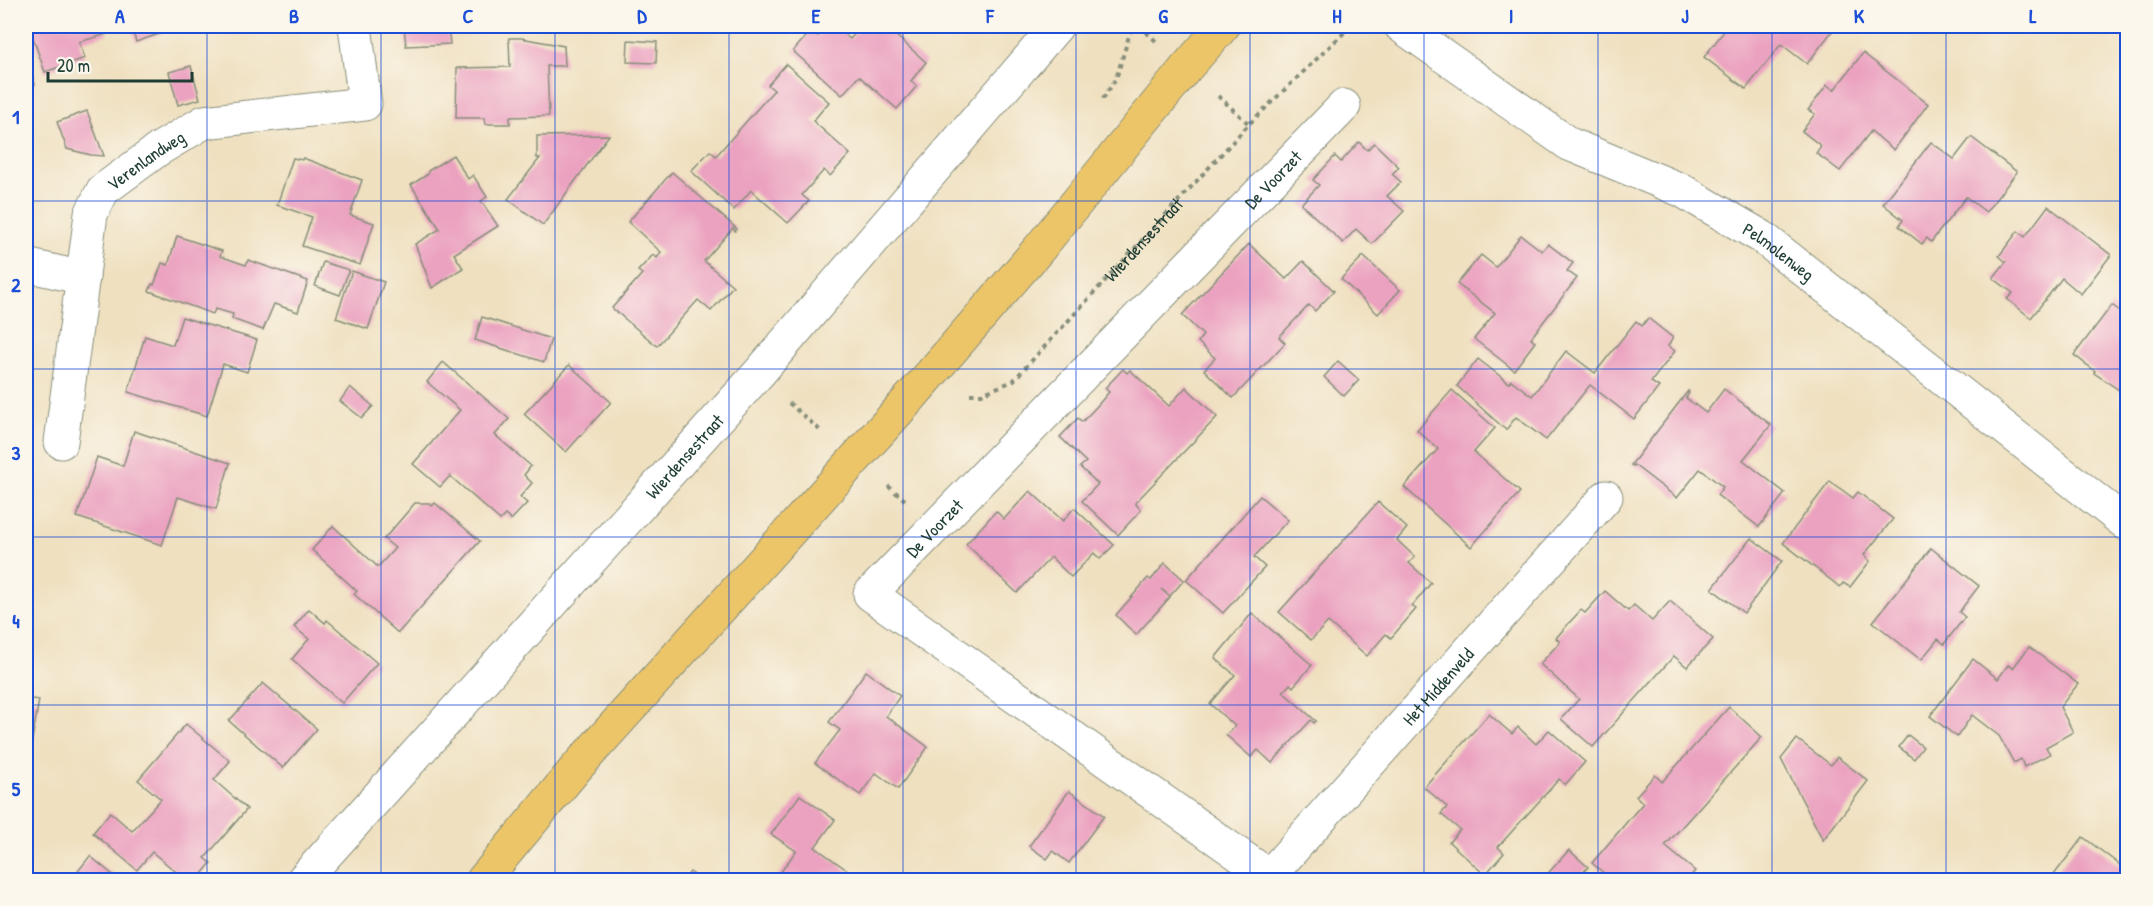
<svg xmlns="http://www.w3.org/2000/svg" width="2153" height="906" font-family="'Patrick Hand',sans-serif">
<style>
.building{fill:#eba2c0}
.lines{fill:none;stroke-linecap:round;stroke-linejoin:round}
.minor-casing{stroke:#878e7a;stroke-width:35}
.major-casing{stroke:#878e7a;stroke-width:35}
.path{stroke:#878e7a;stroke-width:4;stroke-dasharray:4.5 4.5;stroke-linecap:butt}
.minor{stroke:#fff;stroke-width:33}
.major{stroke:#edc569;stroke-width:33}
.grid{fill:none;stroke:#1d4ed8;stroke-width:1.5;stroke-opacity:0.55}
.labels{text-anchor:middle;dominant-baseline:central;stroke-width:5;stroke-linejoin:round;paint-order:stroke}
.street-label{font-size:18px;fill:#1f3d34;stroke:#fbf7ec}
.neatline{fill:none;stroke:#1d4ed8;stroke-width:2}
.grid-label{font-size:20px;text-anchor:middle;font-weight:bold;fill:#1d4ed8}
</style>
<rect width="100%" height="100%" fill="#fbf7ec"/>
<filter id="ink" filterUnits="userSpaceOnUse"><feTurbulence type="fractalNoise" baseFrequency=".0167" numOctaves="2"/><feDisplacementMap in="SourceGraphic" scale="12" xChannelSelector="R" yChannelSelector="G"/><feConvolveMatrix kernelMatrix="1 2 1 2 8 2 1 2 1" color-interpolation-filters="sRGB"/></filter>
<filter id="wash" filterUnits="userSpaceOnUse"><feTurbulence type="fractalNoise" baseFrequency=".008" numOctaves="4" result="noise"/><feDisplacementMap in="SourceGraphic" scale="24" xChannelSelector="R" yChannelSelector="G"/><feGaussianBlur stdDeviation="1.35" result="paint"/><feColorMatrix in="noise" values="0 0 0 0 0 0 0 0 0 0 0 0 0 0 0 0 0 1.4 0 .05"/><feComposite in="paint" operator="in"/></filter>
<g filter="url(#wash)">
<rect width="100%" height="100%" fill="#efe0c0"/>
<g id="blocks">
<g class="building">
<path d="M40 26H104L107 34 79 42 85 58 45 72 30 29Z"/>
<path d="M131 26H175L176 28 136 42Z"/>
<path d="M404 26H448L450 44 406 46Z"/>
<path d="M827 26H834L850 39 862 26H885L926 62 911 81 917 86 897 109 859 76 842 95 793 51 812 30 818 36Z"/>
<path d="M1728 26H1836L1807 64 1781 44 1746 89 1704 57Z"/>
<path d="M509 38H521L564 46 565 66H547L549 116 510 117V124H485L484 118H456L457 68 510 67Z"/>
<path d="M628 40 657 42 656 63 627 62Z"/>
<path d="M1863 53 1928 104 1894 150 1871 131 1840 171 1816 153 1821 146 1802 131 1815 114 1808 110 1827 85 1834 90Z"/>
<path d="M26 55 35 84 26 87Z"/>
<path d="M786 64 829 102 813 121 850 154 830 176 824 170 802 195 809 201 788 223 751 190 734 210 691 171 710 151 716 156 774 90 768 85Z"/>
<path d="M191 66 200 99 178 105 169 72Z"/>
<path d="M87 111 104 156 91 155 67 149 57 122Z"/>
<path d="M609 135 543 225 508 199 540 158H537V136Z"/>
<path d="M1971 137 2017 172 1986 212 1966 197 1931 242 1927 238 1922 244 1899 226 1903 220 1883 204 1931 142 1954 159Z"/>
<path d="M1359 142 1367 150 1374 143 1399 167 1392 174 1401 182 1387 196 1404 211 1372 244 1356 229 1343 243 1301 204 1319 185 1313 180 1335 156 1341 162Z"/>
<path d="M453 155 468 179 473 175 487 197 481 201 498 226 454 254 463 268 432 288 415 244 440 229 411 185 428 174V171Z"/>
<path d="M293 158 302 160 303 158 362 180 350 215 374 223 360 265 302 246 312 217 277 205Z"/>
<path d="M672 172 737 229 735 231 733 228 704 261 733 286 711 311 698 300 657 346 612 308 642 274 638 271 653 255 657 258 661 252 628 222Z"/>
<path d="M2048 206 2111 255 2081 294 2062 278 2031 318 2007 299 2013 293 1993 278 2006 262 1999 256 2018 231 2025 237Z"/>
<path d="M1521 235 1542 251 1548 244 1573 263 1567 271 1577 278 1531 338 1535 342 1514 370 1474 339 1495 313 1457 284 1481 255 1496 267Z"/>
<path d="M177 236 222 251 220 256 237 262 246 265 248 260 308 281 298 312 274 304 263 330 232 319 233 314 215 309 213 314 149 291 152 284 154 285 162 263 168 265Z"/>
<path d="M1249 244 1286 279 1303 261 1334 291 1315 311 1309 305 1279 337 1285 343 1233 398 1204 370 1215 358 1198 342 1203 335 1182 315Z"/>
<path d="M1363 256 1400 290 1378 314 1341 279Z"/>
<path d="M323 262 349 270 340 295 315 286Z"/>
<path d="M352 271 384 282 368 329 336 318Z"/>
<path d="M2112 305 2128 317V396L2094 373 2095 371 2074 355Z"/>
<path d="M182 317 257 340 247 372 223 364 207 416 128 392 145 336 173 345Z"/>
<path d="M482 317 551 339 544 362 475 340Z"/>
<path d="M1648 318 1673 338 1668 346 1675 351 1651 382 1659 387 1634 419 1590 385 1546 440 1516 417 1506 430 1457 386 1478 359 1509 383 1511 380 1532 396 1566 351 1595 373 1636 321 1642 326Z"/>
<path d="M1338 361 1359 380 1344 396 1324 377Z"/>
<path d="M443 362 509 419 495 435 531 466 524 475 532 483 520 497 527 503 511 520 505 515 500 520 450 476 440 487 413 464 460 410 427 382Z"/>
<path d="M569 365 611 402 566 452 524 414Z"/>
<path d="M1123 369 1127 373 1130 370 1169 406 1186 387 1217 417 1135 503 1141 510 1118 535 1082 501 1098 484 1080 467 1086 462 1060 437 1078 418 1082 422 1097 406 1109 392 1105 388Z"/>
<path d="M350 387 373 406 362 418 340 401Z"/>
<path d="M1724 389 1771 425 1743 460 1785 493 1759 527 1717 495 1723 487 1700 469 1677 498 1634 465 1633 466 1631 465 1688 391 1689 393 1686 398 1706 413Z"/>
<path d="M1452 390 1495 428 1474 452 1520 492 1471 547 1404 487 1438 449 1417 430Z"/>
<path d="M134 431 230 463 216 509 178 497 162 545 77 517 97 457 123 466Z"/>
<path d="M1830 481 1853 498 1858 492 1893 519 1864 555 1870 561 1850 587 1843 583 1840 587 1783 543Z"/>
<path d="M1030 491 1063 521 1074 508 1114 545 1100 559 1094 553 1071 577 1051 557 1017 593 966 544 996 511 1004 519Z"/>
<path d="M1260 496 1288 520 1254 557 1265 567 1223 613 1186 580Z"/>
<path d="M1378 502 1407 528 1397 540 1415 557 1409 563 1431 583 1412 606 1416 609 1391 638 1386 634 1367 656 1328 622 1311 640 1279 612Z"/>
<path d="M415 503H429L432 506 435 503 480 541 398 633 354 594 357 591 312 550 333 526 378 567 395 548 384 539Z"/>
<path d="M1751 538 1782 561 1744 613 1712 589Z"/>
<path d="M1931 548 1979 586 1959 612 1965 617 1944 644 1938 639 1921 660 1873 622Z"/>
<path d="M1165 563 1184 580 1170 596 1161 589 1170 597 1136 635 1116 615 1148 578 1151 580Z"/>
<path d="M1605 591 1628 611 1634 605 1652 621 1670 601 1713 639 1687 667 1674 656 1593 747 1561 719 1579 699 1540 664 1560 642 1556 638 1569 623 1581 610 1585 613Z"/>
<path d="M309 609 325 623 327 620 377 663 342 703 292 659 309 639 294 627Z"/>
<path d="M1252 613 1312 665 1293 687 1290 684 1283 692 1316 721 1314 723 1311 720 1272 763 1258 750 1251 757 1226 735 1235 726 1210 704 1235 675 1215 658Z"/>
<path d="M2029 647 2078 684 2060 707 2073 732 2046 747 2050 754 2024 767 2021 759 2014 763 1999 736 1972 715 1957 737 1930 716 1973 659 1998 679 2008 665 2013 668Z"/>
<path d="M866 671 900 696 886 716 928 747 898 789 876 773 860 795 815 763 840 730 829 722Z"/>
<path d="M263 683 317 729 283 768 229 721Z"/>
<path d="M26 698 39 700 28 763 26 762Z"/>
<path d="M1729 707 1762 737 1665 846 1695 871 1687 880H1612L1592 863 1643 803 1636 796 1655 775 1662 782Z"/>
<path d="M1489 714 1512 734 1518 727 1536 744 1549 730 1585 762 1565 785 1559 779 1498 847 1504 853 1485 875 1449 842 1460 830 1441 814 1447 807 1424 787Z"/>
<path d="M186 724 230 761 214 780 247 809 205 858 211 863 197 880H186L152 852 137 870 93 833 110 812 132 831 161 799 138 780Z"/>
<path d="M1908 735 1923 747 1914 759 1899 747Z"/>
<path d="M1797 739 1831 765 1837 757 1868 781 1823 840 1781 759Z"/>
<path d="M1069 791 1104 816 1069 863 1053 851 1047 859 1029 846Z"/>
<path d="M800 795 835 820 815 847 851 873 846 880H775L796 851 771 834Z"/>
<path d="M2083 837 2120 865 2128 855V880H2050Z"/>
<path d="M1569 850 1588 867 1576 880H1542Z"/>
<path d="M90 856 119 880H82L75 875Z"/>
<path d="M690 872 702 880H684Z"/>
</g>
</g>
</g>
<g filter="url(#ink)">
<use href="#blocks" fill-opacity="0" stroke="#878e7a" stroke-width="1.5"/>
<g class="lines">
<defs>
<g id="minor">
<path id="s2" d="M1401 26 1569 144 1681 190 1762 237 2128 525"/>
<path d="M26 265 83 278"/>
<path id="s3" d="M61 442 91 214 103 190 159 149 204 122 365 104 355 26"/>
<path id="s4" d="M1269 876 1606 497"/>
<path id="s5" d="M303 880 759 373 1057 26"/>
<path id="s6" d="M1275 880 870 594 1344 106"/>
</g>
<path id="major" d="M483 880 577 767 910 398 1038 250 1186 68 1223 26"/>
</defs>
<use href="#minor" class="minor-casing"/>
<use href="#major" class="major-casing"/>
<g class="path">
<path d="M1139 26 1156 41"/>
<path d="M1218 96 1249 124"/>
<path d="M1103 99 1116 79 1132 26"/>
<path id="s1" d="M970 394H982L1013 381 1249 124 1351 26"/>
<path d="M789 403 822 432"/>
<path d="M888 486 905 500"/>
</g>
<use href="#minor" class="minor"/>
<use href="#major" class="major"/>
</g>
</g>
<path class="grid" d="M207 26V880M381 26V880M555 26V880M729 26V880M903 26V880M1076 26V880M1250 26V880M1424 26V880M1598 26V880M1772 26V880M1946 26V880M26 201H2128M26 369H2128M26 537H2128M26 705H2128"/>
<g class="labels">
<g class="street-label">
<text stroke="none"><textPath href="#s3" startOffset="309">Verenlandweg</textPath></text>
<text stroke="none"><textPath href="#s6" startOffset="1074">De Voorzet</textPath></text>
<text stroke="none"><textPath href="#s1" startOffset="238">Wierdensestraat</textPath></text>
<text stroke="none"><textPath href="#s2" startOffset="442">Pelmolenweg</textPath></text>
<text stroke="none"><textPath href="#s5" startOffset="570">Wierdensestraat</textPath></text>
<text stroke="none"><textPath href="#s6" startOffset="588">De Voorzet</textPath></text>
<text stroke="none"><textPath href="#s4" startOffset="254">Het Middenveld</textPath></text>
</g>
</g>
<rect width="2153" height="906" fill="none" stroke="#fbf7ec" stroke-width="66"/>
<path d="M48 72v9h144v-9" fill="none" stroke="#1f3d34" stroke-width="3"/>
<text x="57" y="72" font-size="18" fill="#1f3d34" stroke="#fbf7ec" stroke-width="4.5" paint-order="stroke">20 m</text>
<rect x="33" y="33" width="2087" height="840" class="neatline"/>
<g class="grid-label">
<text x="120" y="23">A</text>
<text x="294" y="23">B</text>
<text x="468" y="23">C</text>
<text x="642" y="23">D</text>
<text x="816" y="23">E</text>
<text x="990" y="23">F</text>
<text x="1163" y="23">G</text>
<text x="1337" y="23">H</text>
<text x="1511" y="23">I</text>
<text x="1685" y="23">J</text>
<text x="1859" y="23">K</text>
<text x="2033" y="23">L</text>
<text x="16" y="124">1</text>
<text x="16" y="292">2</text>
<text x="16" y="460">3</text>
<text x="16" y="628">4</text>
<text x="16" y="796">5</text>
</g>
</svg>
